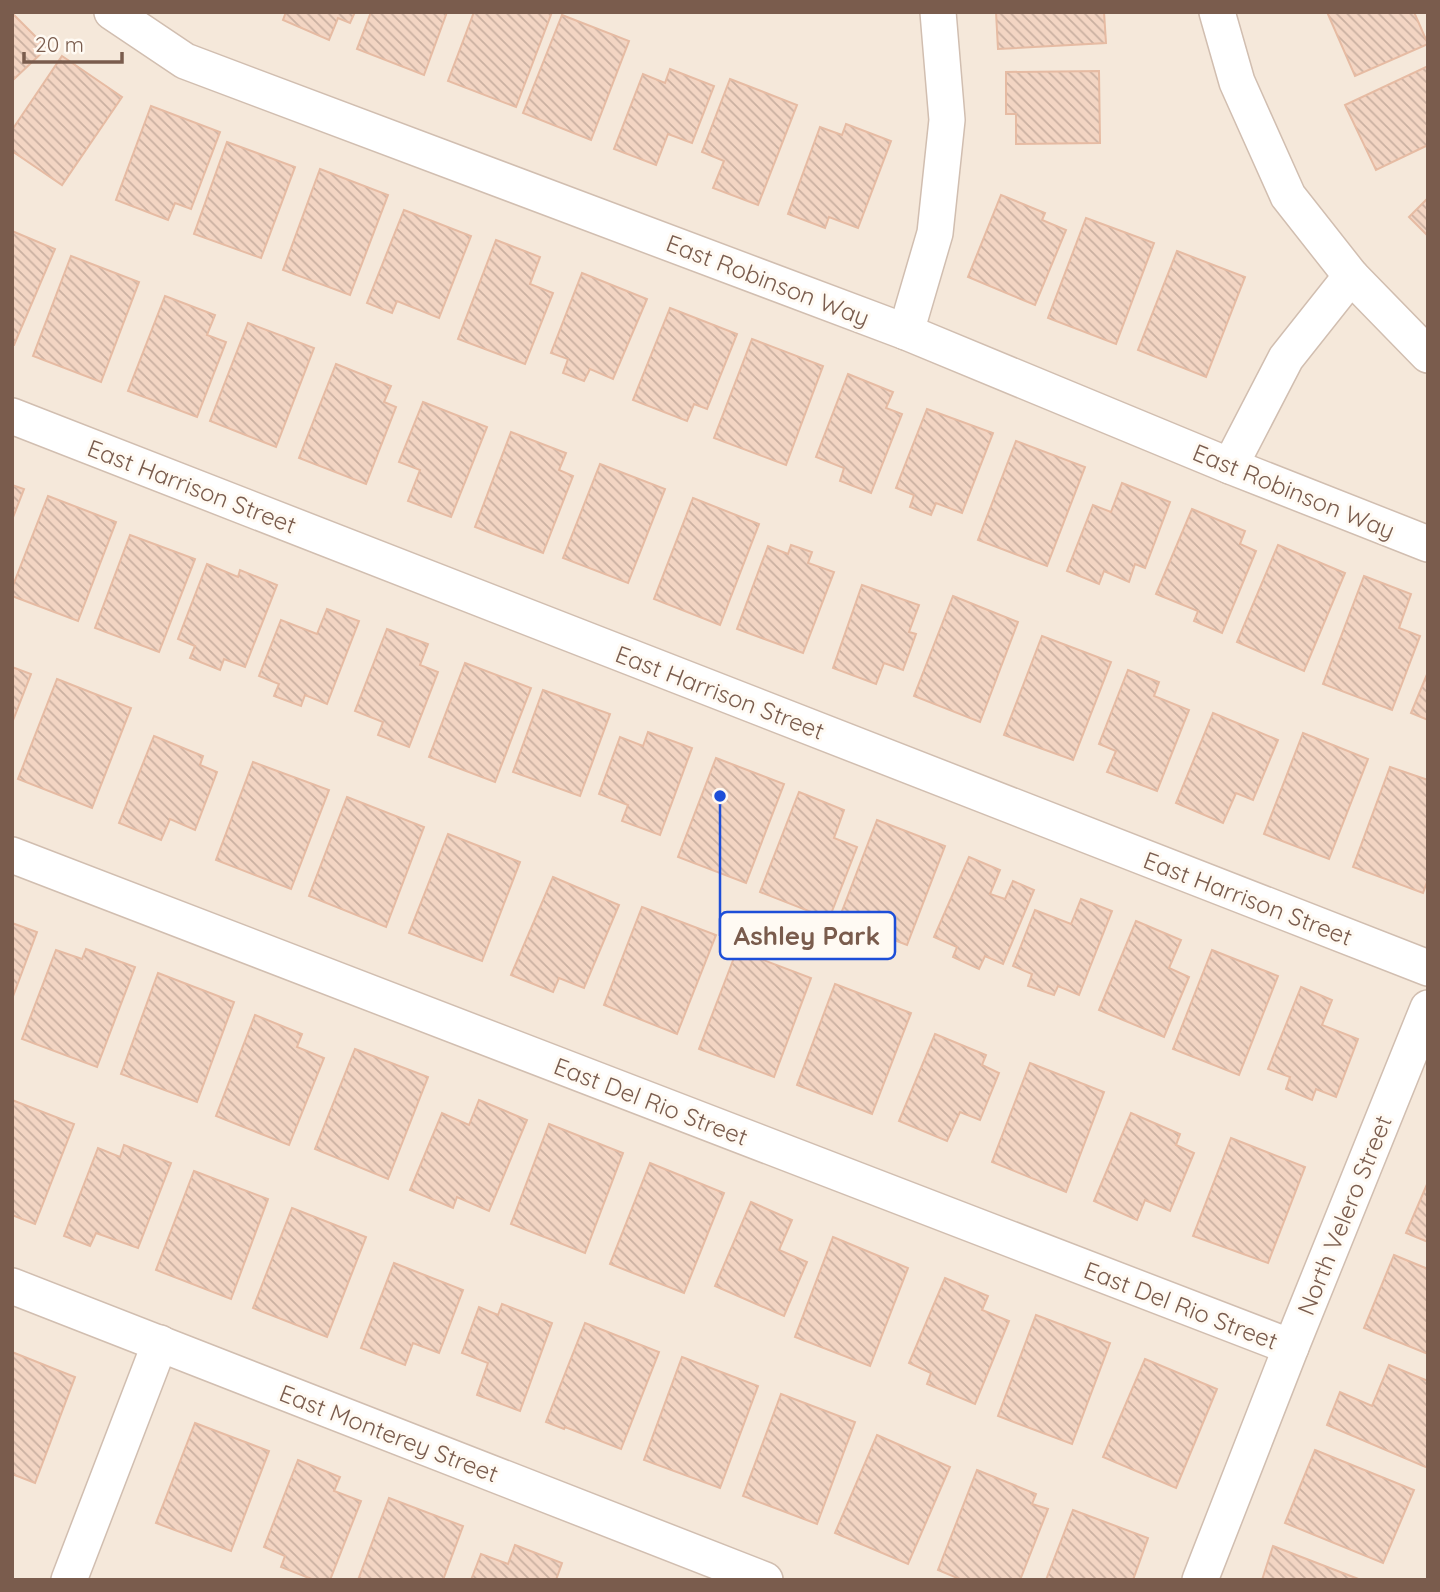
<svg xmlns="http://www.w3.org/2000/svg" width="1440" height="1592" font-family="Quicksand,sans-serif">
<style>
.residential{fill:#f5e8da}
.building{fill:url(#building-back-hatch);stroke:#e6bba3;stroke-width:2}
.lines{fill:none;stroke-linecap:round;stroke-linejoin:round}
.minor-casing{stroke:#d1beb0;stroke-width:38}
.minor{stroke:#fff;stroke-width:35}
.labels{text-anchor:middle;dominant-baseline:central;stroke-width:6;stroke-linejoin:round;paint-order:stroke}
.street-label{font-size:24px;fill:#7a5c4d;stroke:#fffaf3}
.leader{fill:none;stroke:#1d4ed8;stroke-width:2.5}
.callout-dot{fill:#1d4ed8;stroke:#fffaf3;stroke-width:2.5}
.callout{fill:#fffaf3;stroke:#1d4ed8;stroke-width:2.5}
.callout-label{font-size:26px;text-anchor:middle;font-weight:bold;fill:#7a5c4d}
</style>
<defs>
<pattern id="building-back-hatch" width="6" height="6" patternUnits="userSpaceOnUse" patternTransform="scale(1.75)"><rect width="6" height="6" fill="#f3d5c3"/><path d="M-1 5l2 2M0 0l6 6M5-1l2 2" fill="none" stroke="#cab0a1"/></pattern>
</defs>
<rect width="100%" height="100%" fill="#fdf6ec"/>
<rect class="residential" x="12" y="12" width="1416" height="1568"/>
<g class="building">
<path d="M286 12H355L350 23 338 18 329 40 283 20Z"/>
<path d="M371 12H447L424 75 357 49Z"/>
<path d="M474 12H552L516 107 448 81Z"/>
<path d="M996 12H1104L1106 43 998 49Z"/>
<path d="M1327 12H1414L1428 44 1355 76Z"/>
<path d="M12 13 47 48 12 81Z"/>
<path d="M562 15 629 41 591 140 523 113Z"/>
<path d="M62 56 122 97 62 185 12 151V130Z"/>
<path d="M1428 66V145L1376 170 1345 105Z"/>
<path d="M670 69 714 86 692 143 668 134 656 165 614 149 643 74 665 83Z"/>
<path d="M1099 71 1100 143 1016 144V114H1006V72Z"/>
<path d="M730 79 797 105 758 205 713 188 724 161 702 152Z"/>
<path d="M151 106 220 132 191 209 175 203 168 220 116 200Z"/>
<path d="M846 124 891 141 858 228 829 217 825 228 788 214 820 127 842 135Z"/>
<path d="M227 142 295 167 261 258 194 234Z"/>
<path d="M320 169 388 195 350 295 283 270Z"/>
<path d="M1001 195 1045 213 1042 220 1066 230 1035 305 968 277Z"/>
<path d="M1428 198V236L1409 217Z"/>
<path d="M404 210 471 236 439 318 397 301 392 313 367 303Z"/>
<path d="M1086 218 1154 243 1116 344 1048 318Z"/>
<path d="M12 231 55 249 14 345H12Z"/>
<path d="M496 240 540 257 530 284 553 293 525 364 458 339Z"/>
<path d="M1177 251 1245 277 1206 377 1138 350Z"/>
<path d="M71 256 139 282 101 382 33 356Z"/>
<path d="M582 273 647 299 613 379 590 369 584 381 563 373 568 359 551 353Z"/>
<path d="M165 296 215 315 207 335 226 342 197 417 128 391Z"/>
<path d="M670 308 737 334 707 409 694 404 687 421 633 400Z"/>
<path d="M248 323 314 348 276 447 210 421Z"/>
<path d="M752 339 823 366 786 465 714 438Z"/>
<path d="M336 364 391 386 384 402 396 407 366 484 299 458Z"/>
<path d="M848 374 893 392 886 408 902 414 871 493 840 481 844 468 816 457Z"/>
<path d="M423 402 487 427 451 517 408 501 420 470 399 462Z"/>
<path d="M927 409 993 433 962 513 936 503 931 515 910 507 914 495 896 488Z"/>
<path d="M511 432 566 453 559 470 573 476 543 553 475 527Z"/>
<path d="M1016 441 1085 467 1047 566 978 540Z"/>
<path d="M600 464 665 489 628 583 563 558Z"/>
<path d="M1122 483 1170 502 1145 568 1135 564 1129 582 1104 571 1099 584 1067 571 1093 505 1111 512Z"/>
<path d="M12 485 24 489 12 520Z"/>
<path d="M48 496 116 522 78 621 12 596V588Z"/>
<path d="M693 498 759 524 720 625 654 599Z"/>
<path d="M1192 509 1245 531 1240 544 1256 551 1222 633 1194 621 1198 611 1156 594Z"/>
<path d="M130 535 195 559 159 652 95 628Z"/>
<path d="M791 545 812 552 808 563 834 572 803 653 737 629 768 546 788 554Z"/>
<path d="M1278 545 1345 573 1304 671 1237 642Z"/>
<path d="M207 564 238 577 240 570 277 585 245 667 224 659 220 670 190 658 195 646 178 639Z"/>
<path d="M1364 576 1411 594 1399 628 1420 636 1392 710 1323 684Z"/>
<path d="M862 585 919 605 909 632 916 634 903 670 884 663 876 684 833 668Z"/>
<path d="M953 596 1018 622 980 722 914 696Z"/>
<path d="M327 609 359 621 327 704 305 695 301 706 274 696 279 684 259 676 281 620 317 634Z"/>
<path d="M387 629 428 644 420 665 438 672 409 747 378 735 383 722 355 711Z"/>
<path d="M1042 636 1111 662 1073 760 1004 735Z"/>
<path d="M465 663 531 688 495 782 429 757Z"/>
<path d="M12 667 31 674 12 723Z"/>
<path d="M1128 670 1159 682 1154 696 1189 710 1157 791 1107 772 1116 751 1099 744Z"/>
<path d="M1428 672V720L1411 713Z"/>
<path d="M57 679 131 708 92 808 18 779Z"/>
<path d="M543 690 610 714 580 796 513 772Z"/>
<path d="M1213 713 1278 740 1253 800 1236 793 1223 823 1176 803Z"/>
<path d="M648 732 692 748 660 835 622 821 628 805 599 794 620 737 643 746Z"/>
<path d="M1303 733 1368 759 1329 859 1264 834Z"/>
<path d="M154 736 203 756 200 765 217 772 195 830 170 819 161 840 119 823Z"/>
<path d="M716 758 784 784 746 883 678 857Z"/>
<path d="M253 762 329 790 291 889 216 860Z"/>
<path d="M1390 767 1428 780V879L1423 893 1353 867Z"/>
<path d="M799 792 844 810 834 838 857 847 829 919 760 892Z"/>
<path d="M347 797 424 827 386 927 309 896Z"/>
<path d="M877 820 945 846 907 945 839 919Z"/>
<path d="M448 834 520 862 482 961 409 933Z"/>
<path d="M969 857 1000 870 990 894 1005 899 1013 881 1034 890 1003 964 985 956 979 969 953 957 957 947 934 937Z"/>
<path d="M553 877 619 905 584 988 559 978 553 992 511 975Z"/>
<path d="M1081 899 1112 911 1079 995 1058 986 1054 995 1028 986 1032 974 1013 966 1035 910 1071 924Z"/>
<path d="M642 907 716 935 677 1034 604 1005Z"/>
<path d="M1136 921 1181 940 1169 968 1189 977 1164 1037 1099 1010Z"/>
<path d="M12 923 37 932 12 999Z"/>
<path d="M86 949 135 967 97 1067 22 1039 56 950 82 959Z"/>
<path d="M737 950 811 978 774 1077 699 1049Z"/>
<path d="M1212 950 1278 976 1239 1075 1173 1049Z"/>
<path d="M158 973 234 1002 197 1102 121 1074Z"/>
<path d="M835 984 911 1013 872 1114 797 1085Z"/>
<path d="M1301 987 1332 1000 1322 1025 1358 1039 1336 1097 1316 1089 1312 1100 1286 1089 1290 1077 1268 1069Z"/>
<path d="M255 1015 302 1034 297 1047 324 1058 289 1145 216 1116Z"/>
<path d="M935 1034 986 1055 982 1065 999 1073 980 1120 960 1112 947 1141 899 1121Z"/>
<path d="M355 1049 428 1077 388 1179 315 1149Z"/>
<path d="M1030 1063 1104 1092 1066 1192 992 1162Z"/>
<path d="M12 1100 74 1124 35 1224 12 1215Z"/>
<path d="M479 1100 527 1120 489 1211 457 1197 453 1208 410 1190 442 1113 469 1125Z"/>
<path d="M1131 1113 1180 1134 1176 1145 1194 1153 1170 1211 1145 1200 1137 1220 1094 1201Z"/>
<path d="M549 1124 623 1153 585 1253 511 1224Z"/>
<path d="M1231 1138 1305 1167 1268 1263 1193 1236Z"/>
<path d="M124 1145 171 1163 138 1248 96 1233 90 1246 64 1236 98 1148 120 1157Z"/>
<path d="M650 1163 724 1193 684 1293 610 1264Z"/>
<path d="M194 1171 268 1199 231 1299 156 1270Z"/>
<path d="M1428 1182V1242L1406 1233Z"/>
<path d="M751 1202 792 1220 779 1250 807 1262 784 1316 715 1286Z"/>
<path d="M292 1208 366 1237 327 1337 253 1308Z"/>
<path d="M833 1237 908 1268 870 1366 795 1337Z"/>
<path d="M1394 1255 1428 1269V1354L1364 1328Z"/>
<path d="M394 1263 463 1290 439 1353 413 1343 405 1365 361 1348Z"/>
<path d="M945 1278 988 1296 982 1310 1009 1321 975 1404 927 1384 931 1373 909 1363Z"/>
<path d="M502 1304 552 1323 520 1411 477 1395 488 1363 462 1353 479 1307 498 1315Z"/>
<path d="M1036 1315 1110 1343 1072 1444 998 1416Z"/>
<path d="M585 1323 659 1352 621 1449 565 1427 564 1429 546 1422Z"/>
<path d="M12 1352 75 1377 35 1483 12 1474Z"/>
<path d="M682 1357 758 1386 720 1488 644 1460Z"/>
<path d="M1145 1359 1217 1389 1176 1488 1103 1457Z"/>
<path d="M1389 1365 1428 1381V1468L1327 1425 1340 1392 1372 1406Z"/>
<path d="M781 1394 855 1422 817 1524 743 1496Z"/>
<path d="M195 1423 269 1451 231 1551 156 1523Z"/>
<path d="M877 1435 950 1467 908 1564 835 1533Z"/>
<path d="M1315 1450 1414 1490 1383 1563 1285 1523Z"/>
<path d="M298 1460 340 1477 334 1491 361 1501 330 1580H314L281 1567 285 1556 264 1547Z"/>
<path d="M977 1470 1036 1494 1032 1504 1048 1509 1020 1580H962L938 1570Z"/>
<path d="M389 1498 463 1526 443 1580H358Z"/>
<path d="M1073 1510 1148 1538 1133 1580H1046Z"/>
<path d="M515 1545 562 1563 556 1580H471L481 1554 508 1564Z"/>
<path d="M1273 1546 1361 1580H1262Z"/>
</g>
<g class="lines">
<defs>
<g id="minor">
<path d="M112 12 185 61 906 332 1230 466 1428 544"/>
<path d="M1217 12 1237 82 1288 196 1351 276 1428 355"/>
<path d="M906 332 935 233 947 120 938 12"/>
<path d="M12 416 1428 968"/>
<path d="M1230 466 1286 358 1351 276"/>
<path d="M12 855 1291 1347"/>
<path d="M12 1286 765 1580"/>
<path d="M69 1580 160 1343"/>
<path d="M1200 1580 1291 1347 1428 1008"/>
</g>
</defs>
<use href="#minor" class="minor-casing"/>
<use href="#minor" class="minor"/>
</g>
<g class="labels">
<g class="street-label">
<text transform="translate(768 280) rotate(21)">East Robinson Way</text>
<text transform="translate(192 486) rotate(21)">East Harrison Street</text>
<text transform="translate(1294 491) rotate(22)">East Robinson Way</text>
<text transform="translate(720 692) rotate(21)">East Harrison Street</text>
<text transform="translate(1248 898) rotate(21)">East Harrison Street</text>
<text transform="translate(651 1101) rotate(21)">East Del Rio Street</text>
<text transform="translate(1344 1215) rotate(-68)">North Velero Street</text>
<text transform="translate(1181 1305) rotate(21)">East Del Rio Street</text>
<text transform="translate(389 1433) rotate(21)">East Monterey Street</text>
</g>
</g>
<path class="leader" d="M720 796L720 936"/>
<circle class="callout-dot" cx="720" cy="796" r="7"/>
<rect class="callout" x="720" y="912" width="175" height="47" rx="7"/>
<g class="callout-label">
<text x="807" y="945">Ashley Park</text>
</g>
<rect width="1440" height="1592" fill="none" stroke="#7a5c4d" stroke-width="28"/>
<path d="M24 52v10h98v-10" fill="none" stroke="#7a5c4d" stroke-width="3.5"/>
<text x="35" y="52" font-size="21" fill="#7a5c4d" stroke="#fffaf3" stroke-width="5" paint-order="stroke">20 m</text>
</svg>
